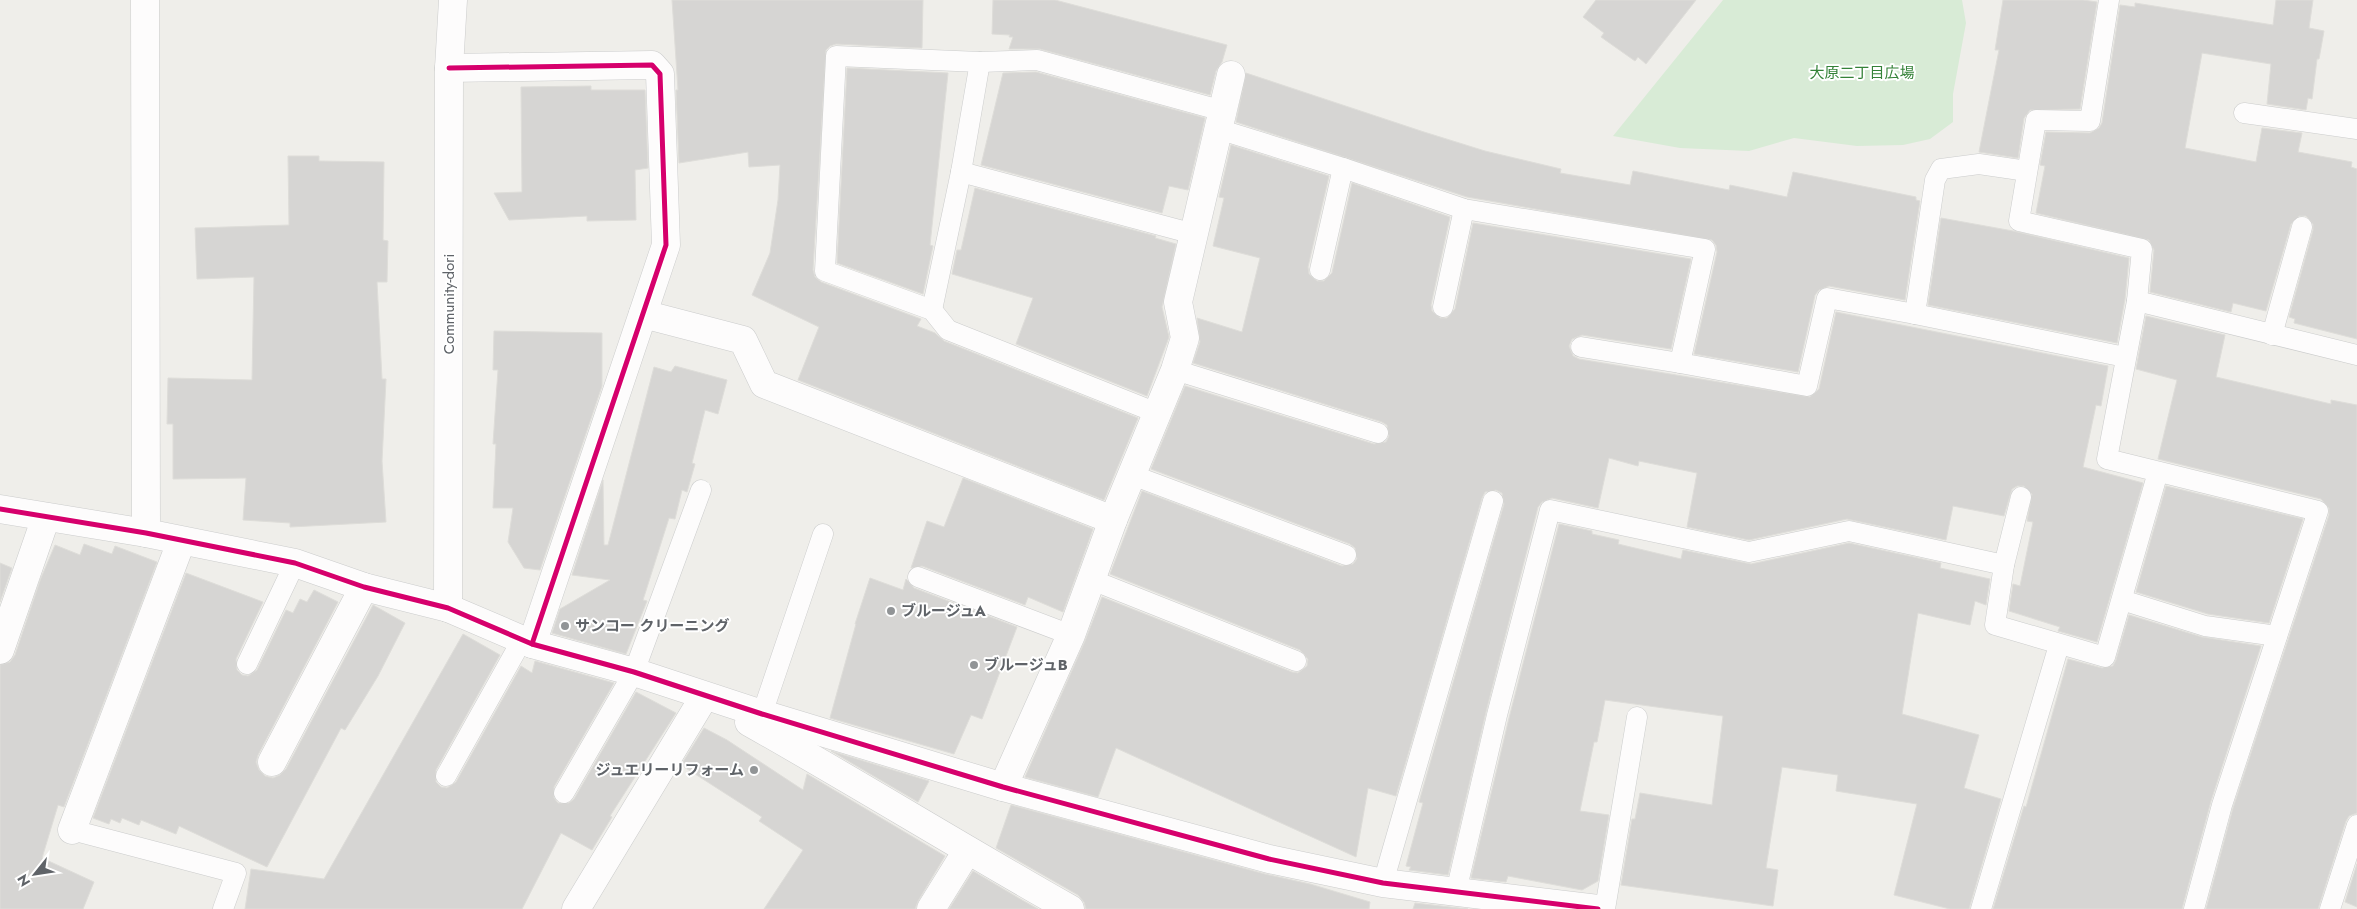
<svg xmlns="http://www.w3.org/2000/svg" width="2357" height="909" font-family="Jost,'Noto Sans JP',sans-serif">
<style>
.green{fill:#d8ebd6}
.building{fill:#d6d5d3;stroke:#deddd9}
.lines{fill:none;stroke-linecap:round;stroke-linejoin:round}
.service-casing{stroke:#cbcccc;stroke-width:21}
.minor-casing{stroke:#cbcccc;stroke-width:29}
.tertiary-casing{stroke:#cbcccc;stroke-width:29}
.service{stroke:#fdfcfc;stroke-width:20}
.minor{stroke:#fdfcfc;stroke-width:28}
.tertiary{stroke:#fdfcfc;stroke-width:28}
.cycleway-casing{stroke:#fff;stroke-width:8}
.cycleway{stroke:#d6006c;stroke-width:5}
.poi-dot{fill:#919496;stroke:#fff;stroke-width:2}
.labels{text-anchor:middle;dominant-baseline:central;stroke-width:4;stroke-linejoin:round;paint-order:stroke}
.park-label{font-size:15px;fill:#348238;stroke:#fff}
.street-label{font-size:15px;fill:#5f6368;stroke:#fff}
.poi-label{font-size:15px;font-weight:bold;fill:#5f6368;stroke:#fff;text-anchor:start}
</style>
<rect width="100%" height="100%" fill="#efeeea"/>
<path class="green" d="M1723 0H1962L1966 23 1953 94V122L1930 139 1903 145 1857 146 1794 138 1749 151 1680 148 1613 136Z"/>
<g class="building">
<path d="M672 0H923L922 48 836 44 830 46 826 50 813 270 815 277 821 282 921 319 917 326 935 333 944 341 1138 418 1104 500 798 380 819 327 752 295 770 253 778 200 780 165 749 167 748 152 679 163 676 90H678Z"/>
<path d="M993 0H1055L1227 45 1222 62 1216 71 1210 95 1040 49H1009L1013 37H1009L1010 35 992 34Z"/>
<path d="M1596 0H1696L1646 64 1638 57 1635 61 1601 37 1604 33 1583 17Z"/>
<path d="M2003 0H2083L2097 2 2080 109 2030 110 2024 118 2018 158 1979 152 1999 50H1995Z"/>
<path d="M2276 0H2313L2309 28 2324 31 2319 59H2317L2312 99 2308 98 2306 110 2267 104 2271 64 2202 53 2185 148 2256 162 2262 128 2302 133 2298 152 2352 162 2351 167 2357 169V339L2294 323 2295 319 2289 317 2313 230V224L2306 216H2299L2291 224 2266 311 2233 303 2231 312 2150 292 2154 250 2149 240 2036 213 2045 166 2040 165 2046 132 2090 133 2099 128 2102 123 2120 5 2135 7V3L2273 25Z"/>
<path d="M847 68 948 73 930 245 933 246 923 294 837 263Z"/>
<path d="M1036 72 1205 118 1188 190 1169 186 1162 213 981 165 1003 73Z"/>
<path d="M1246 73 1424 132 1485 151 1561 169 1560 173 1630 185 1633 171 1729 190 1730 185 1787 197 1793 172 1916 197V200L1920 201 1905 300 1829 286 1819 290 1815 295 1798 372 1694 354 1717 252 1716 245 1712 240 1467 197 1236 122Z"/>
<path d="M591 86V90H645L648 168 635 170 636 220 587 221V216L509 220 494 193 522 192 521 87Z"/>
<path d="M1231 145 1329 176 1308 267 1309 274 1317 281H1324L1332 273 1352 183 1450 217 1431 305 1432 311 1440 318H1447L1455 309 1473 223 1691 259 1671 349 1582 335 1572 339 1569 346 1573 356 1579 359 1810 397 1819 389 1836 312 2108 366 2101 406 2096 405 2083 467 2143 483 2097 642 2058 631 2060 627 2009 611 2013 584 2020 586 2033 522 2027 521 2032 494 2024 486H2017L2012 489 2004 516 1953 506 1946 540 1847 519 1749 540 1687 527 1697 473 1639 461 1638 466 1609 458 1598 508 1552 498 1542 502 1538 507 1486 712 1448 875 1409 870 1411 867 1406 866 1423 803 1419 802 1504 504 1502 493 1496 490 1485 492 1482 498 1396 796 1368 788 1356 857 1116 748 1098 797 1025 777 1085 641 1102 597 1292 672 1298 673 1307 666 1308 659 1300 650 1110 574 1142 491 1342 566 1353 564 1357 559 1355 548 1350 544 1151 469 1185 386 1374 444 1386 442 1389 436 1387 425 1382 422 1193 363 1200 342 1197 318 1242 332 1260 258 1213 246 1224 198 1219 197Z"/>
<path d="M288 156H319V161L384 162 383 240 388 241 387 282H377L382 379H386L382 461 386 522 290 527V523L243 520 246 478 173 479V424H167L168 378 252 380 254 277 197 279 195 228 289 225Z"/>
<path d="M975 188 1156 236 1155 238 1176 244 1162 307 1169 337 1147 396 1016 344 1033 298 952 274 957 250H961Z"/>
<path d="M1941 218 2013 231 2129 258 2125 299 2117 343 1928 305Z"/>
<path d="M2146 316 2225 335 2216 377 2331 404V400L2357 405V813L2349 816 2346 821 2318 909H2206L2233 808 2329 515V508L2321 499 2158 459 2177 380 2136 369Z"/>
<path d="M494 331 602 333V386L540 570 524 568 508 542 513 508H493L496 444H493L498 370H493Z"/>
<path d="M675 366 727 380 718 414 705 410 692 463 695 464 687 492 682 490 675 519 669 518 643 600 647 601 626 654 552 633 560 609 610 580 572 575 603 480 604 545H608L654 367 671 372Z"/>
<path d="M963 478 1093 529 1063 612 1028 597 1025 605 922 566 911 568 927 521 944 527Z"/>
<path d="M2166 486 2303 519 2269 623 2208 614 2136 592Z"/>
<path d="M1559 524 1592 531V534L1619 540 1618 544 1681 559 1683 550 1751 564 1849 543 1941 563 1940 568 1990 579 1986 605 1975 601 1970 625 1918 613 1902 714 1979 735 1964 788 2001 799 1969 909H1950L1894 895 1917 804 1836 791 1838 775 1782 767 1766 868 1778 870 1773 906 1621 885 1632 819H1635L1640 793 1712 805 1723 716 1605 700 1597 742H1594L1580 811 1609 815 1598 881 1582 890 1508 876 1506 882 1471 878 1509 718Z"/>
<path d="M84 544 112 554 115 546 157 562 64 807 58 805 42 858 94 882 83 909H0V665L10 662 15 655 41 578 55 545 80 555Z"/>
<path d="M0 563 12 568 0 602Z"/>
<path d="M186 573 263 602 236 659 237 670 242 675 248 676 257 670 286 610 293 613 300 599 307 602 314 590 338 602 258 755 256 762 259 770 265 776 273 778 280 775 286 769 373 605 405 623 378 676 345 730 341 728 267 867 179 826 176 834 141 820 139 825 122 818 120 823 111 819 109 824 93 818Z"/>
<path d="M870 578 903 590 906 579 914 588 1017 627 982 719 971 715 954 754 830 718 856 624H855Z"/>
<path d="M2129 615 2202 637 2261 646 2211 801 2182 909H1993L2024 806 2026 807 2068 659 2102 668 2113 666 2116 660Z"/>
<path d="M463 634 500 655 436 770V782L441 787 447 788 456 782 521 666 532 673 535 661 614 683 554 787V798L558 803H569L574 799 636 692 676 713 610 816 612 817 592 850 561 833 522 909H245L251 869 324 879Z"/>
<path d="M704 728 727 740 803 790 807 774 945 856 918 901 915 909H764L803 850 759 821 762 817 681 765Z"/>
<path d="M831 751 929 781 918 802Z"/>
<path d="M1011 805 1265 874 1310 884 1370 902 1369 909H1086L1084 902 1078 895 996 848Z"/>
<path d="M2357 864V907L2345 902Z"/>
<path d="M973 871 1022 900 1038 909H949Z"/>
<path d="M1415 903 1468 909H1413Z"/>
</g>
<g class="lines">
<defs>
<g id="service">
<path d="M2109 0 2090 121 2036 120 2019 221 2142 249 2137 301 2107 459 2318 511 2222 805 2194 909"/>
<path d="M2244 113 2357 129"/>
<path d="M1218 129 1343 168 1464 209 1705 249 1680 363 1807 386 1827 298 1915 314 2125 357"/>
<path d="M961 172 1194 234"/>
<path d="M1320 270 1343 168"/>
<path d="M2137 301 2357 355"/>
<path d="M1443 307 1464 209"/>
<path d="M932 310 961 172 980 62"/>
<path d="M1915 314 1935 180 1941 169 1979 164 2027 171"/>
<path d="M2272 335 2302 227"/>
<path d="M1581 347 1680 363"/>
<path d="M1175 370 1378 433"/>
<path d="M1157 413 948 330 932 310 825 271 836 56 980 62 1037 60 1223 111"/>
<path d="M1132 475 1346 555"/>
<path d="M2021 497 2004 565 1995 625 2105 657 2158 472"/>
<path d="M918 577 1071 635"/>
<path d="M1092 580 1296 661"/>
<path d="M2122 600 2205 626 2277 636"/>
<path d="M247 664 295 563"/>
<path d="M762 714 823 534"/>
<path d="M446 776 522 640"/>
<path d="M564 793 634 672 701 490"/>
<path d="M72 830 236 873 223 909"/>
<path d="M1383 883 1493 501"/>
<path d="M1456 892 1497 715 1550 510 1749 552 1849 531 2004 565"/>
<path d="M1605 909 1637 717"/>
<path d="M1981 909 2059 645"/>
<path d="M2330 909 2357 825"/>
</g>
<g id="minor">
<path d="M145 0 146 533"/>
<path d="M449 68 652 65 660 74 666 245 532 644"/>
<path d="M643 314 743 340 764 384 1113 520"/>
<path d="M0 509 146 533 295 563 364 587 448 608 532 644 634 672 762 714 1003 787 1269 859 1383 883 1598 909"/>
<path d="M0 650 46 517"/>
<path d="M749 722C857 783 962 848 1070 909"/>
<path d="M272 762 364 587"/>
<path d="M1003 787 1071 635 1113 520 1175 370 1185 338 1178 302 1231 75"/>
<path d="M72 830 181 542"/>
<path d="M576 909 704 697"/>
<path d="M931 909 967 851"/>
</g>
<path id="tertiary" d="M448 608 449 68 453 0"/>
</defs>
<use href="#service" class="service-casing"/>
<use href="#minor" class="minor-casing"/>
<use href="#tertiary" class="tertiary-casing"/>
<use href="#service" class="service"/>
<use href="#minor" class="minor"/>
<use href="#tertiary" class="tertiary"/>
<defs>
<g id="cycleway">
<path d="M449 68 652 65 660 74 666 245 532 644"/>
<path d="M0 509 146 533 295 563 364 587 448 608 532 644 634 672 762 714 1003 787 1269 859 1383 883 1598 909"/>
</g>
</defs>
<use href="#cycleway" class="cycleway-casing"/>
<use href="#cycleway" class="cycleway"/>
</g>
<g class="poi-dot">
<circle cx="891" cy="611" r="5"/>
<circle cx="565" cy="626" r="5"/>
<circle cx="974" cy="665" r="5"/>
<circle cx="754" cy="770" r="5"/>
</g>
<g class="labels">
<g class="park-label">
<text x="1862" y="73">大原二丁目広場</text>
</g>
<g class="street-label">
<text transform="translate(449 304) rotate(-90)">Community-dori</text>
</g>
<g class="poi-label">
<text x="901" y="611">ブルージュA</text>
<text x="575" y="626">サンコー クリーニング</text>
<text x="984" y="665">ブルージュB</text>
<text x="744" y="770" text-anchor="end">ジュエリーリフォーム</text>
</g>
</g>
<g transform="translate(35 874) rotate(240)" stroke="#ffffff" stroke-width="4" paint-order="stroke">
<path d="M0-4L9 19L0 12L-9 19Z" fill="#5f6368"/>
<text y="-8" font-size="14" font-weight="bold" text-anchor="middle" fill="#5f6368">N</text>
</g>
</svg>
